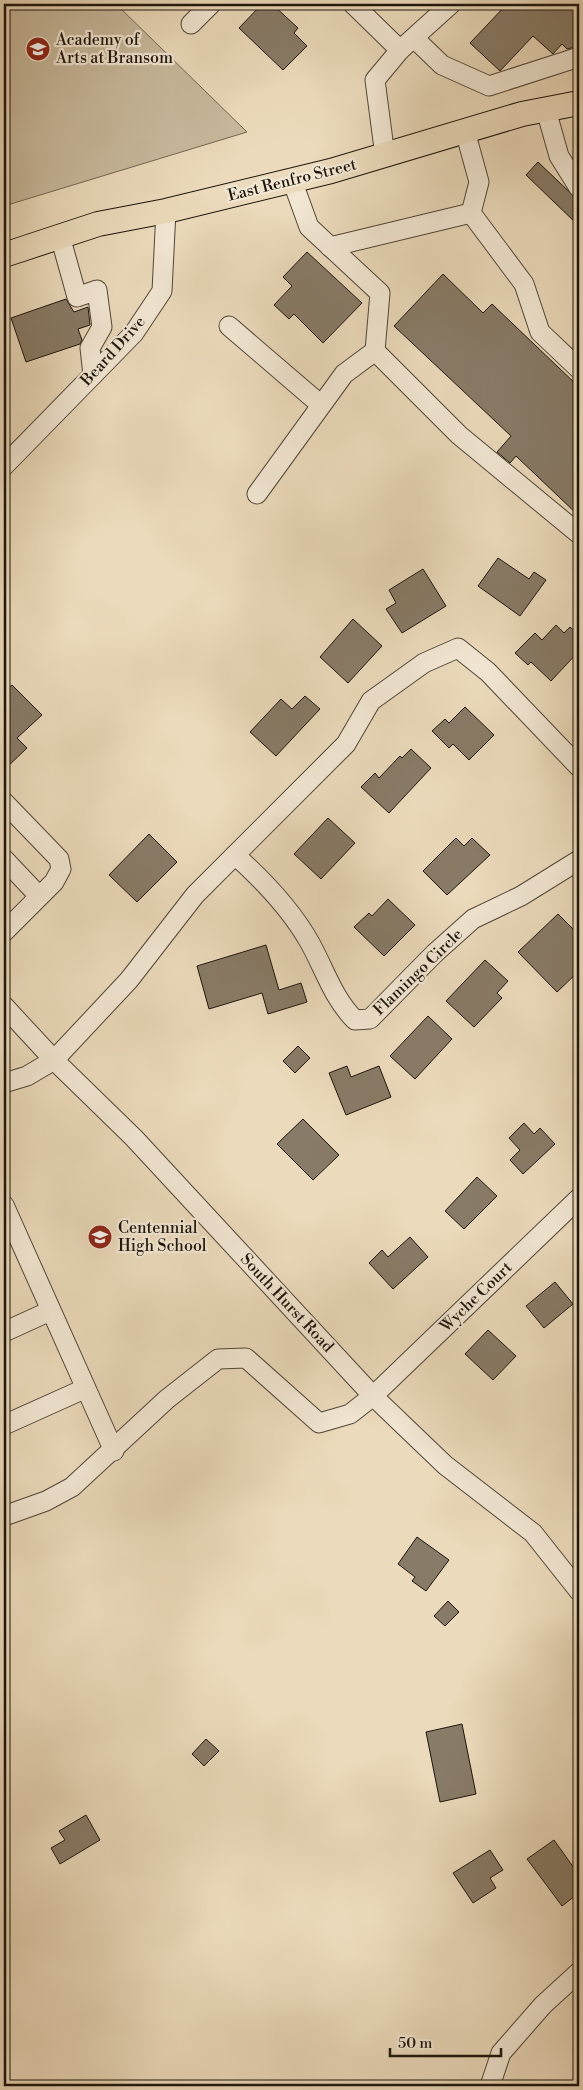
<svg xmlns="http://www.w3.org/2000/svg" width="583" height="2090" font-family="'Libre Bodoni',serif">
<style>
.green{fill:#c8b99d;stroke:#726754}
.building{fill:#887b67;stroke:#1d150c}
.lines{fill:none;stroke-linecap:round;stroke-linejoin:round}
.minor-casing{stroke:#504638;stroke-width:21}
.major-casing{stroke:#1d150c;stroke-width:26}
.minor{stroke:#f2e7d3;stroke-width:19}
.major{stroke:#ebdabb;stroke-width:24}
.labels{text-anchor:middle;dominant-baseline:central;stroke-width:4.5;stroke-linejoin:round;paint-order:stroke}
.poi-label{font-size:16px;fill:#1d150c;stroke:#f2e7d3;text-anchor:start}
.street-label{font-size:16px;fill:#1d150c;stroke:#f2e7d3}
</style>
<rect width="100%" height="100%" fill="#ebdabb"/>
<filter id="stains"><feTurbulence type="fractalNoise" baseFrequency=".004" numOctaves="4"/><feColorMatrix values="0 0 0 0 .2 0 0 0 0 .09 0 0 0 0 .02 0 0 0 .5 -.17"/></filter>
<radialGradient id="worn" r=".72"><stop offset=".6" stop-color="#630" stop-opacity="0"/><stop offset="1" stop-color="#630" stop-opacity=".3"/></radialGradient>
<path class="green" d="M4 4H116L247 132 4 206Z"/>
<g class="building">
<path d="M262 4H272L298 28 294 33 307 46 283 70 239 28Z"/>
<path d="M507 4H579V46L567 49 562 44 553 54 533 36 500 71 470 43Z"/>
<path d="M538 162 579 201V226L526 175Z"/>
<path d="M307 252 362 303 323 343 294 314 289 319 274 305 292 286 283 277Z"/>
<path d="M443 274 483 313 492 304 579 387V516L516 456 510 463 497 452 511 436 394 326Z"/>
<path d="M66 299 74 312 88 307 90 325 78 329 82 340 80 344 26 362 11 318Z"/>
<path d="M498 558 529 579 534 572 546 580 520 616 478 586Z"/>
<path d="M423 569 446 606 402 633 386 609 396 603 389 590Z"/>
<path d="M353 619 382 646 348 683 320 657Z"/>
<path d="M556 625 564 633 570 627 579 635V651L551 681 531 662 528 665 515 653 535 633 542 640Z"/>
<path d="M12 685 42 715 17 738 27 748 4 770V693Z"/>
<path d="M305 696 320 709 276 756 250 732 281 699 292 709Z"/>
<path d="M465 707 494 735 469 760 453 744 449 748 432 731 445 719 449 723Z"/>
<path d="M411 749 431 768 389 813 361 787 375 773 379 778 400 756 402 758Z"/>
<path d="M328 818 355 843 321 879 294 854Z"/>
<path d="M149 834 177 862 137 902 109 875Z"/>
<path d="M456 838 464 846 472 838 490 855 447 895 423 871Z"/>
<path d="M388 899 415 925 384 956 354 927 369 913 372 916Z"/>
<path d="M558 914 579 935V971L557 992 518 952Z"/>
<path d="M266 945 279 990 301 983 307 1002 268 1014 262 993 209 1009 197 966Z"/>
<path d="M485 960 508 981 497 993 502 998 474 1027 446 1001Z"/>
<path d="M428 1016 452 1039 415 1079 390 1056Z"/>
<path d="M298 1046 310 1058 295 1073 283 1061Z"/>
<path d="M347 1066 351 1077 379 1066 391 1097 346 1115 329 1073Z"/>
<path d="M303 1119 339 1155 313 1180 277 1144Z"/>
<path d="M524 1123 534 1134 540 1128 555 1144 523 1174 510 1160 520 1150 509 1138Z"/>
<path d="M477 1177 497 1196 464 1229 445 1211Z"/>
<path d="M410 1237 428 1257 393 1289 369 1263 382 1250 388 1257Z"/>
<path d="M555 1282 573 1304 544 1328 526 1306Z"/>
<path d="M488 1330 516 1356 493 1380 465 1354Z"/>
<path d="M417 1537 449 1560 426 1591 412 1581 415 1577 398 1564Z"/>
<path d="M448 1601 459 1612 445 1626 434 1616Z"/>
<path d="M462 1724 476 1794 440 1802 426 1732Z"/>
<path d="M206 1739 219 1751 204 1766 192 1754Z"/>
<path d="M86 1815 100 1840 60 1864 51 1848 65 1840 59 1831Z"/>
<path d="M554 1840 579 1875V1893L562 1906 527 1859Z"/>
<path d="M490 1850 503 1870 490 1878 496 1888 473 1903 453 1873Z"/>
</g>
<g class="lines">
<defs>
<g id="minor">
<path d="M353 4 400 50"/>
<path d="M191 24 211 4"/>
<path d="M414 38 442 65 489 86 579 57"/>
<path d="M546 110 559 156 579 188"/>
<path d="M465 131 479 182 471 213 524 284 540 332 579 369"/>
<path d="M385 156 375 80 400 50 451 4"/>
<path d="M292 180 309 227 380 293 375 351 459 435 579 534"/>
<path d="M60 236 77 297 97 290 102 327 90 348 93 375"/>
<path d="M330 247 471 213"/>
<path d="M229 326 321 405"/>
<path d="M4 466 134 333 162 291 166 211"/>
<path d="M257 494 344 374 375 351"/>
<path d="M4 802 59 859 61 869 54 882 4 932"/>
<path d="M235 855C264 881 291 909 310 943 325 970 333 998 355 1020L370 1019 435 953 473 919 521 896 579 860"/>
<path d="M4 859 39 896"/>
<path d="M4 1006 54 1060 134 1138 373 1396 445 1465 533 1533 579 1591"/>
<path d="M4 1083 27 1076 54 1060 129 980 195 895 346 744 371 701 424 663 458 648 488 672 579 767"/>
<path d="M4 1205 114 1451"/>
<path d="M4 1332 50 1311"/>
<path d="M4 1425 84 1389"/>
<path d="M4 1516 46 1501 72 1487 167 1399 218 1359 246 1358 319 1423 350 1414 373 1396 579 1198"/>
<path d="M490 2086 501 2053 543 2005 579 1972"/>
</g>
<path id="major" d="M4 255 98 224 166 211 331 171 522 114 579 103"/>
</defs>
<use href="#minor" class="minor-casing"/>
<use href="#major" class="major-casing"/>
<use href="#minor" class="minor"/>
<use href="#major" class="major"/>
</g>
<defs>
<symbol id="school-disc" viewBox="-11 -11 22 22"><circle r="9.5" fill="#8f2418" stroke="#f2e7d3"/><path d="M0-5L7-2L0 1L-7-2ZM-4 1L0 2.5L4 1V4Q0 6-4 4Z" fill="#fff"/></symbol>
</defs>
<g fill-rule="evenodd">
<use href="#school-disc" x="24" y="35" width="28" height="28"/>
<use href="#school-disc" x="86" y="1223" width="28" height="28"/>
</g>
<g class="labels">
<g class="poi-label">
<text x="56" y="40">Academy of<tspan x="56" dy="18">Arts at Bransom</tspan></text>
<text x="118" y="1228">Centennial<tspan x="118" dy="18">High School</tspan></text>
</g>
<g class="street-label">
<text transform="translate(292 180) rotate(-14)">East Renfro Street</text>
<text transform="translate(113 351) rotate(-48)">Beard Drive</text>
<text transform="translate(418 972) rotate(-44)">Flamingo Circle</text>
<text transform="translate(476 1297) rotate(-44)">Wyche Court</text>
<text transform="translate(287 1303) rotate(47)">South Hurst Road</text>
</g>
</g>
<rect width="583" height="2090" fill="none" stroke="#ebdabb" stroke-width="20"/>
<rect x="5" y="5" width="573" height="2080" fill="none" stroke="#1d150c" stroke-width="2.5"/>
<rect x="10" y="10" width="563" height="2070" fill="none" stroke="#1d150c"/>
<path d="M390 2048v8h111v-8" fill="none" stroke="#1d150c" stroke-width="2.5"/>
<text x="398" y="2048" font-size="15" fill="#1d150c" stroke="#f2e7d3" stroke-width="4" paint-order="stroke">50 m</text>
<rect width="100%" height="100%" filter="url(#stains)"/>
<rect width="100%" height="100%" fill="url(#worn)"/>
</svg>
